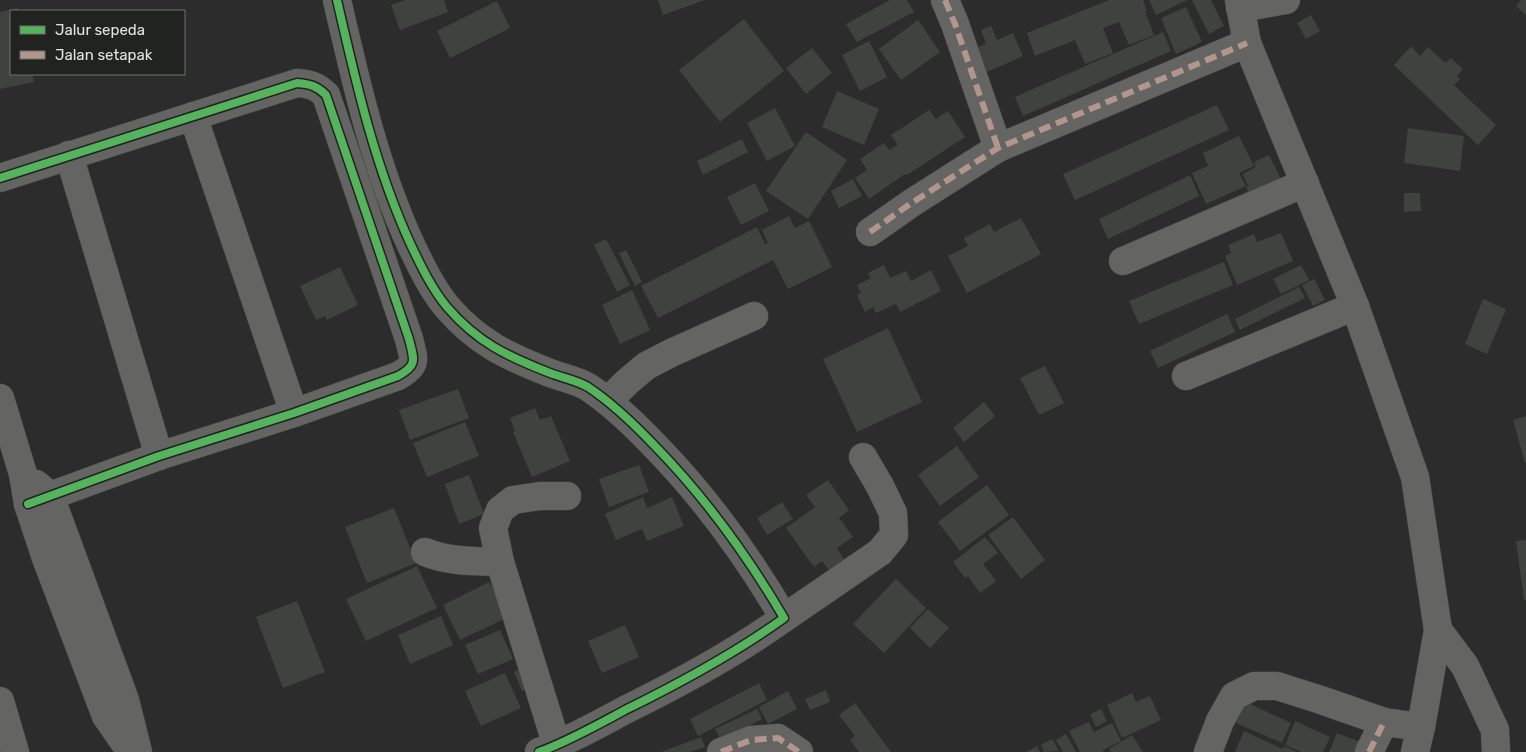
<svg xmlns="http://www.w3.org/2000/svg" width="1526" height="752" font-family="Rubik,sans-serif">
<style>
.building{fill:#404240}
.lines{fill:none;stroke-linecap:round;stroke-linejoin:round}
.street-casing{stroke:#494a49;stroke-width:29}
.street{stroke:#646563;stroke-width:28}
.quiet{stroke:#b2968c;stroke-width:6;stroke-dasharray:12 6;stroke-linecap:butt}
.cycleway-casing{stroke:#202320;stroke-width:11}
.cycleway{stroke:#56b35d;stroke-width:8}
</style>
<rect width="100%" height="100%" fill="#2b2c2b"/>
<g class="building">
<path d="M405 0H444L448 12 400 30 391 5Z"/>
<path d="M658 0H705L663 15Z"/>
<path d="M890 0H907L914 12 857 42 846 24Z"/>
<path d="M1109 0H1143L1147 11H1145L1154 35 1129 45 1119 22 1103 28 1113 53 1085 64 1075 40 1035 56 1027 33Z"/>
<path d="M1149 0H1187L1156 15Z"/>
<path d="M1192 0H1211L1224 26 1209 34Z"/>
<path d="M1521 0H1526V15L1516 6Z"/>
<path d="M497 1 510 28 450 58 437 31Z"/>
<path d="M1186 7 1202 42 1176 54 1161 18Z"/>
<path d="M18 8V11H11V74H32L34 82 0 89V12Z"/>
<path d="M1311 15 1320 31 1306 39 1297 23Z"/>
<path d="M744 19 784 71 720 122 679 70Z"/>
<path d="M918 20 940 52 901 80 879 49Z"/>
<path d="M991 26 997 40 1013 33 1023 56 987 72 978 47 986 44 981 30Z"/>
<path d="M1163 32 1171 51 1023 116 1015 97Z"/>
<path d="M869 41 887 77 860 91 842 55Z"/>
<path d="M1411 46 1420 56 1428 47 1445 63 1451 58 1463 69 1457 76 1460 79 1454 85 1496 125 1478 145 1394 65Z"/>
<path d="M812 48 832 73 806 94 786 68Z"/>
<path d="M837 91 879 109 864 145 822 127Z"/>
<path d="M1217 105 1229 130 1075 200 1063 174Z"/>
<path d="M775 108 795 146 767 161 747 123Z"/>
<path d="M929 110 936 119 948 111 965 137 907 175 905 174 869 199 855 178 867 170 860 159 884 143 889 150 898 145 891 135Z"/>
<path d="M1408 128 1464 136 1460 171 1404 163Z"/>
<path d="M806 132 847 160 808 219 766 191Z"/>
<path d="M1239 136 1254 166 1239 173 1246 186 1206 204 1192 173 1208 166 1203 153Z"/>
<path d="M742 139 748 152 703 175 697 161Z"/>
<path d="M1269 155 1283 183 1252 199 1246 187 1248 186 1243 174 1256 167 1254 162Z"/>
<path d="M1190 175 1199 196 1108 239 1099 219Z"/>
<path d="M853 179 862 196 839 208 831 191Z"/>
<path d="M755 183 769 211 741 225 727 197Z"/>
<path d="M1404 193H1420L1421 211 1404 212Z"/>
<path d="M789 216 795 228 809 221 832 267 788 289 773 260 658 318 641 286 757 227 765 244 768 243 762 230Z"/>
<path d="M1021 218 1041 254 967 293 948 256 968 246 964 238 990 224 994 232Z"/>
<path d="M1281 233 1293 261 1237 285 1225 256 1231 253 1228 245 1254 234 1257 242Z"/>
<path d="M606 239 630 285 617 292 594 245Z"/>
<path d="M626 250 642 282 635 286 619 253Z"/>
<path d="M1224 262 1233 285 1139 324 1129 301Z"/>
<path d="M884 265 890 278 906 271 911 281 931 270 941 291 900 312 896 304 876 313 873 307 865 312 857 295 861 293 857 285 871 278 868 273Z"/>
<path d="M1301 265 1309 280 1281 294 1273 279Z"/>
<path d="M340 267 358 305 327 320 325 316 316 320 300 286Z"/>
<path d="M1314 279 1325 300 1313 306 1302 285Z"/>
<path d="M1299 287 1305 298 1240 330 1235 319Z"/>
<path d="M632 290 650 330 620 344 602 305Z"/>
<path d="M1483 299 1506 309 1487 354 1465 344Z"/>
<path d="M1227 314 1235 332 1158 368 1150 351Z"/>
<path d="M888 328 922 402 857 432 823 359Z"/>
<path d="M1045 366 1064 403 1039 415 1020 378Z"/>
<path d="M458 389 469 418 410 440 399 410Z"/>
<path d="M984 402 995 416 964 442 953 428Z"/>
<path d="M535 408 540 420 551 416 570 461 532 477 513 432 515 431 510 418Z"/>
<path d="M1526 416V463H1525L1513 420Z"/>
<path d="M465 422 479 456 427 477 413 443Z"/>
<path d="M957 446 979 477 940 506 918 475Z"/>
<path d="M639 465 649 492 609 507 599 479Z"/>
<path d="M469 475 484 514 459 524 445 484Z"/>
<path d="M828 480 849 510 839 518 853 537 837 548 846 562 831 573 822 561 814 567 786 528 815 507 806 495Z"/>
<path d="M987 485 1009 515 960 551 938 522Z"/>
<path d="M643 497 647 508 672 497 684 526 647 541 642 529 616 540 605 514Z"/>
<path d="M782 502 793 519 767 535 757 518Z"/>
<path d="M394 508 416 563 367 583 345 527Z"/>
<path d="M1013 517 1045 560 1021 579 988 535Z"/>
<path d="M985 537 998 553 983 564 996 581 980 593 968 576 965 578 953 562Z"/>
<path d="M1526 540V600H1524L1516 541Z"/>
<path d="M417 566 437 608 366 641 346 599Z"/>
<path d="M896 579 926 608 884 653 853 624Z"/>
<path d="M500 581 506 618 460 640 443 605 489 582 491 585Z"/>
<path d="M297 601 325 672 283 688 256 617Z"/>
<path d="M928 609 949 628 930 648 910 628Z"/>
<path d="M441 616 453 645 410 664 398 635Z"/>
<path d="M625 625 639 657 602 673 588 641Z"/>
<path d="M500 630 513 659 478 674 465 645Z"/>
<path d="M527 665 536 685 522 691 514 672Z"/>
<path d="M505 673 521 708 481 726 465 691Z"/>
<path d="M759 683 767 700 698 736 690 719Z"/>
<path d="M826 690 830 702 810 710 805 699Z"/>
<path d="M788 691 797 709 768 724 759 707Z"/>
<path d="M1132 693 1136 702 1150 696 1161 720 1122 738 1107 705Z"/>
<path d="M1246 702 1291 723 1282 743 1236 723Z"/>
<path d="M855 703 891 752H859L850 740 855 736 839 715Z"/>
<path d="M757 709 762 719 721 740 715 729Z"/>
<path d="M1101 709 1107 721 1096 727 1090 714Z"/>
<path d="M1295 721 1330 737 1323 752H1301L1285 745Z"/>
<path d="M1089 722 1094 732 1112 723 1121 741 1103 750V752H1080L1069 731Z"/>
<path d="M1244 731 1283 749 1284 746 1297 752H1235Z"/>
<path d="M1337 733 1363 743 1359 752H1329Z"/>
<path d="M1066 734 1076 752H1063L1056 740Z"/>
<path d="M1132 735 1143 752H1111L1109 749Z"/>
<path d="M701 737 705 747 690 752H661Z"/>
<path d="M1052 739 1059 751 1044 752 1041 745Z"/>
<path d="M1037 746 1040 752H1026Z"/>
</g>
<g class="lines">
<defs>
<g id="street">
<path d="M337 0C356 83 375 167 411 245 421 266 432 289 447 307 478 343 507 356 550 373 563 378 576 380 588 387 612 403 634 424 654 445 705 497 747 555 784 618 734 654 680 683 625 710 597 725 569 741 539 752"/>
<path d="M945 0 955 24 998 148"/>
<path d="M1239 0 1247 43 1355 306 1415 477 1438 630 1421 727 1415 752"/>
<path d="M1240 8 1286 0"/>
<path d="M193 116 294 413"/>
<path d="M69 155 159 456"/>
<path d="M0 178 297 83C310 84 317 86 326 95L409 339C414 360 418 365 398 376L294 413 159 456 28 504"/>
<path d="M870 232 913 202 998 148 1247 43"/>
<path d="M1123 261 1305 183"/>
<path d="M1186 376 1355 306"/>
<path d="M0 398 23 474 28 504 46 558 106 716 131 752"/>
<path d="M608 401 627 382 646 366 671 353 754 316"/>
<path d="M36 484 50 496 125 700 138 752"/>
<path d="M425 552C449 562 475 561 500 562"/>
<path d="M784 618 880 552 894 535 893 513 880 486 863 457"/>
<path d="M1438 630 1465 666 1495 730 1496 752"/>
<path d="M0 701 15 752"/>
<path d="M557 746 500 562 493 528 500 510 513 500 540 496H567"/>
<path d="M721 752 751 740 778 738 799 752"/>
<path d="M1208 752 1220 721 1234 696 1254 686H1277L1321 700 1384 722 1421 727"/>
<path d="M1369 752 1384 722"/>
</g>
</defs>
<use href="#street" class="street-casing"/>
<use href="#street" class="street"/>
<g class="quiet">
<path d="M945 0 955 24 998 148"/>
<path d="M870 232 913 202 998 148 1247 43"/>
<path d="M721 752 751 740 778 738 799 752"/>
<path d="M1369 752 1384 722"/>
</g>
<defs>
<g id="cycleway">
<path d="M337 0C356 83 375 167 411 245 421 266 432 289 447 307 478 343 507 356 550 373 563 378 576 380 588 387 612 403 634 424 654 445 705 497 747 555 784 618 734 654 680 683 625 710 597 725 569 741 539 752"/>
<path d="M0 178 297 83C310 84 317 86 326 95L409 339C414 360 418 365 398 376L294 413 159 456 28 504"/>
</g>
</defs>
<use href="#cycleway" class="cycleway-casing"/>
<use href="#cycleway" class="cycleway"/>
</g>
<rect x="10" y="10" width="175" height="65" fill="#202320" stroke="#6d706d"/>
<rect x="20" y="26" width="25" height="8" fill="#56b35d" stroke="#6d706d"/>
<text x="55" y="35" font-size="15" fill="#e1e3e1">Jalur sepeda</text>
<rect x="20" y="51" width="25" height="8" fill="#b2968c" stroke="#6d706d"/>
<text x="55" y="60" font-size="15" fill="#e1e3e1">Jalan setapak</text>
</svg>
